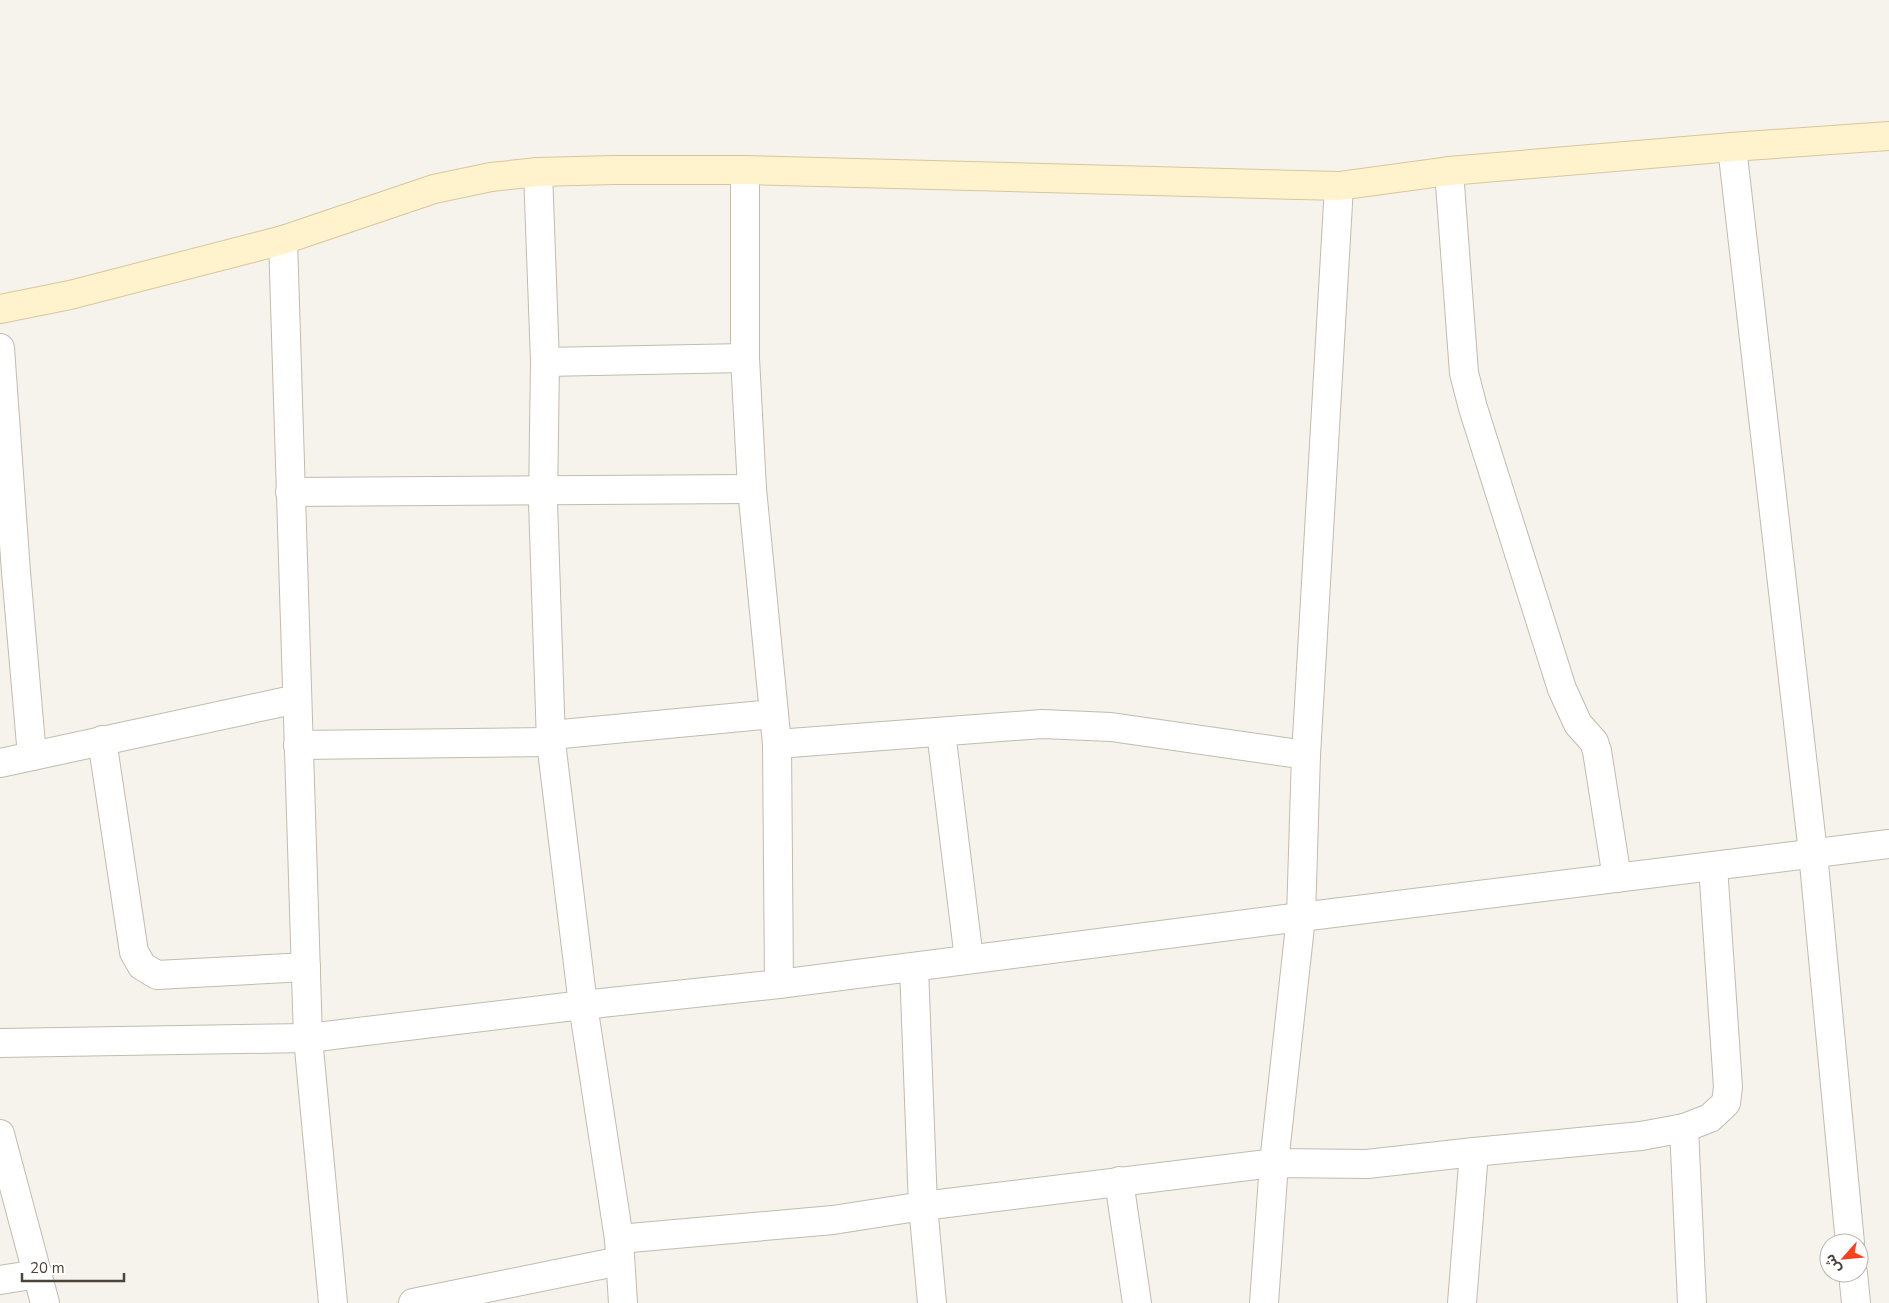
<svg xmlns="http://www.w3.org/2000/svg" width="1889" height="1303" font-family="'Nunito Sans','Noto Sans Arabic',sans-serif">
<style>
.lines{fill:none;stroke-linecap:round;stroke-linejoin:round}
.street-casing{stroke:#c2bbae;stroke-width:30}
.secondary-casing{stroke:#d6c79b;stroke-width:30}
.street{stroke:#fff;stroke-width:28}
.secondary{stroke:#fff3cd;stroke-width:28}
</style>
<rect width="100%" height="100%" fill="#f6f3ec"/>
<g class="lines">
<defs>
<g id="street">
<path d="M1732 147 1813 853 1850 1243"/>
<path d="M745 170V358L752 489 777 744 779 984"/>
<path d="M1449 171 1464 373 1473 408 1562 689 1578 724 1594 742 1597 751 1617 878"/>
<path d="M538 172 545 362 543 502 551 742 583 1005 619 1239 623 1303"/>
<path d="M283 240 308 1038 333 1303"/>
<path d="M0 348 16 572 32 756"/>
<path d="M545 362 745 358"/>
<path d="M290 492 752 489"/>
<path d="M941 732 969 959"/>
<path d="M551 735 773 714"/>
<path d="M102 740 134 952 142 966 157 975 306 967"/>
<path d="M777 744 1042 724 1111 727 1306 755"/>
<path d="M298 745 551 742"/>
<path d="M0 763 297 699"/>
<path d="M914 967 923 1206 932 1303"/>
<path d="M0 1043 308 1038 583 1005 779 984 1301 917 1889 844"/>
<path d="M1684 1128 1692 1303"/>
<path d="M0 1134 45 1303"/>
<path d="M1119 1181 1137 1303"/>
<path d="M619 1239 833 1220 923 1206 1274 1163 1367 1164 1474 1152"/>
<path d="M1853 1273 1856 1303"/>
<path d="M0 1280 38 1274"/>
<path d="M413 1303 620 1261"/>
<path d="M1264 1303 1274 1163 1301 917 1306 755 1339 186"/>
<path d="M1462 1303 1474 1152 1641 1136 1684 1128 1710 1118 1726 1103 1728 1087 1713 866"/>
</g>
<path id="secondary" d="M0 309 70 295 283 240 434 189 491 177 538 172 614 170H745L1339 186 1449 171 1732 147 1889 136"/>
</defs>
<use href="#street" class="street-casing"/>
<use href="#secondary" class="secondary-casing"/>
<use href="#street" class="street"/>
<use href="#secondary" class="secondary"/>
</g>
<g transform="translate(1844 1258) rotate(243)"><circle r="24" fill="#ffffff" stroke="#b7b4b0"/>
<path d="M0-4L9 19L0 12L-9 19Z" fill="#fc3f1d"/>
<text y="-8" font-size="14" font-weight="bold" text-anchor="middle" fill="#4b4439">ش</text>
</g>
<path d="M22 1273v8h102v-8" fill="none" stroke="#4b4439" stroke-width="2.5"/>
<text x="30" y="1273" font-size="15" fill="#4b4439" stroke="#ffffff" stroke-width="4" paint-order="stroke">20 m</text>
</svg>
